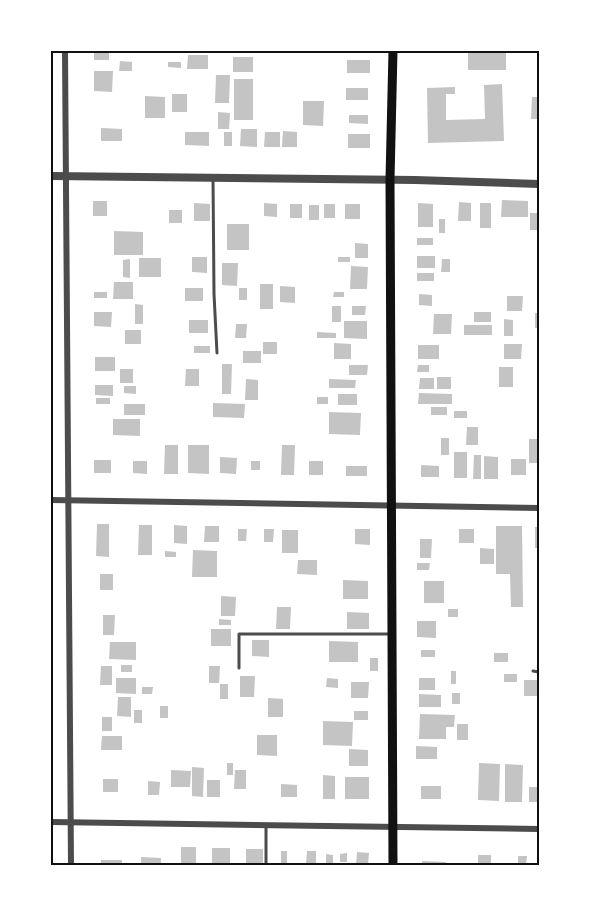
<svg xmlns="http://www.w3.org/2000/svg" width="590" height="916" font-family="Commissioner,sans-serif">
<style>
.building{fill:#c4c4c4}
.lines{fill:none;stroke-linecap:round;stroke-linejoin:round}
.service{stroke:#4c4c4c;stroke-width:3}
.minor{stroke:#4c4c4c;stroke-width:6}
.tertiary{stroke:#4c4c4c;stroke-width:8}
.secondary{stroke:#111;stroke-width:9}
.neatline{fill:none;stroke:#111;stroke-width:2}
</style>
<rect width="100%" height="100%" fill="#fff"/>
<g class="building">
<rect x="94" y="51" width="15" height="9"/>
<path d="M506 51V70H468V52Z"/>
<path d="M188 55H208V69H187Z"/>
<rect x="233" y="57" width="20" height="15"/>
<rect x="347" y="60" width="23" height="13"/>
<path d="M120 61 132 62V71H119Z"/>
<path d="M168 62H181V68L168 67Z"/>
<path d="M94 71H113L112 92 94 91Z"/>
<path d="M216 75H230L229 103H215Z"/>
<rect x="234" y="79" width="19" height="41"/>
<path d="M502 84 504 141 428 143 427 88 455 87V94H446V120L485 119 484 85Z"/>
<rect x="346" y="88" width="22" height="12"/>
<rect x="172" y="94" width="15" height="18"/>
<path d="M145 96 165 97V118H145Z"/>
<path d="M532 97H539V119H531Z"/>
<path d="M303 101H324L323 126 303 125Z"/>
<path d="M218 112 230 113 229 129H218Z"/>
<path d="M349 115H368V124L349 123Z"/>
<path d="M101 128 122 129V141H101Z"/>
<path d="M241 129H257V147L240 146Z"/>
<path d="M283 131 297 132V147H282Z"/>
<path d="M185 132H209V146L185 145Z"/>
<rect x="224" y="132" width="8" height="14"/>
<path d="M265 132H280V147H264Z"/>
<rect x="348" y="134" width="22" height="14"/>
<path d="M502 200 528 201V217H501Z"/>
<rect x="93" y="201" width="14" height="15"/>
<path d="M459 202 471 203V221H458Z"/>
<path d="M194 203 210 204V221H194Z"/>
<path d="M264 203 277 204V217L264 216Z"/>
<path d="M418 203 433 204V227H418Z"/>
<rect x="480" y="203" width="11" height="25"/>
<rect x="290" y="204" width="12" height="14"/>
<rect x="324" y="204" width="11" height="14"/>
<rect x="345" y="204" width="15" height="15"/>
<rect x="309" y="205" width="10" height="15"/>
<rect x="169" y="210" width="13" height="13"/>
<rect x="530" y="213" width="9" height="17"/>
<rect x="439" y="219" width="6" height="14"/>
<rect x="227" y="224" width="22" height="26"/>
<path d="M114 231 143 232V255H114Z"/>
<rect x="417" y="238" width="16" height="7"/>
<path d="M355 243 368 244V258H355Z"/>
<rect x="417" y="256" width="18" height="12"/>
<path d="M192 257H207V273L192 272Z"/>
<rect x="338" y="257" width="12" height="5"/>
<rect x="139" y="258" width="22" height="19"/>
<path d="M130 259V278L123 277V260Z"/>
<path d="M442 259H450V272H441Z"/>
<path d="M222 263H238L237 286 222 285Z"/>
<path d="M351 266 368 267 367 289H350Z"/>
<rect x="417" y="273" width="17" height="8"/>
<path d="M114 282H133V299H113Z"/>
<rect x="260" y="284" width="13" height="25"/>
<path d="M280 286 295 287V303L280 302Z"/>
<rect x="185" y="288" width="18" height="13"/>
<rect x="239" y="288" width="8" height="12"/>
<rect x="94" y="292" width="13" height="6"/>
<path d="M334 292H344V297H333Z"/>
<path d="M419 294 432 295V306L419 305Z"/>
<path d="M507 296H523L522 311H507Z"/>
<path d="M135 304 143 305V324H135Z"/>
<rect x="332" y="306" width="9" height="16"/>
<path d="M352 306H366L365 315H352Z"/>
<path d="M94 312H112L111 327 94 326Z"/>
<rect x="474" y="312" width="17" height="10"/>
<rect x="535" y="313" width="4" height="15"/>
<path d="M434 314H452L451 334H433Z"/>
<path d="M504 319 513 320V336H504Z"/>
<rect x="189" y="320" width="19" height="13"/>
<path d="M344 321H367V339L344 338Z"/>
<path d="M236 324H247L246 338H235Z"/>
<rect x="464" y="325" width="28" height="10"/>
<rect x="125" y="330" width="16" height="14"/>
<path d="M317 332 336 333V338H317Z"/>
<rect x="263" y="342" width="14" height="12"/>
<path d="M334 343 351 344V359H334Z"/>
<path d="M504 344H522L521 359H504Z"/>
<rect x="418" y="345" width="21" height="14"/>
<rect x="194" y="346" width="16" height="7"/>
<rect x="243" y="351" width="18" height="12"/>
<rect x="95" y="357" width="20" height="14"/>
<path d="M222 364H232L231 394H222Z"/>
<path d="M349 365H368L367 375H349Z"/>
<path d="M418 365H429V372H417Z"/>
<rect x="499" y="367" width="14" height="20"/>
<rect x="120" y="369" width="13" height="14"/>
<path d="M186 369H199V386H185Z"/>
<rect x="437" y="377" width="14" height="12"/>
<path d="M420 378H434V389H419Z"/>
<path d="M246 379 258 380V400H245Z"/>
<path d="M329 379 356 380 355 388H329Z"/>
<path d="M95 385H113V396L95 395Z"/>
<path d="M124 386H136V394L124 393Z"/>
<path d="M419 393 452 394V404H418Z"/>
<rect x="338" y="394" width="19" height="11"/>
<rect x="317" y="397" width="11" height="7"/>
<rect x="96" y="398" width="14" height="6"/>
<path d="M213 403 245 404 244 418 213 417Z"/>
<rect x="124" y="404" width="21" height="11"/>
<rect x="431" y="407" width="16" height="8"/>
<rect x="454" y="411" width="13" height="7"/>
<path d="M329 412 361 413 360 435 329 434Z"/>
<path d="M113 419H140V436L113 435Z"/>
<path d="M467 427H478V445H466Z"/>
<rect x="441" y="438" width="8" height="17"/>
<rect x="529" y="439" width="10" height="24"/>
<path d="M165 445H178V474H164Z"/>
<path d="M188 445H209V474L188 473Z"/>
<path d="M282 445H295L294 475H281Z"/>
<rect x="454" y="452" width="13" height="26"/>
<path d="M474 455H481V479H473Z"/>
<path d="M484 456 498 457V479H484Z"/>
<path d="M220 457 237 458 236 474 220 473Z"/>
<rect x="511" y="459" width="15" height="16"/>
<rect x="94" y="460" width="17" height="13"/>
<path d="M133 461H147V474L133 473Z"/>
<rect x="251" y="461" width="9" height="9"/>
<rect x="309" y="461" width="14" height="14"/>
<path d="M421 465 439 466V477H421Z"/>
<rect x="346" y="466" width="21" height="10"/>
<path d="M97 524H109V557L96 556Z"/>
<path d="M139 525H152V555H138Z"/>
<path d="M174 525 187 526V544L174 543Z"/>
<path d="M205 526H219V542H204Z"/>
<path d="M496 526H522L523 607H511L510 574H496Z"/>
<rect x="535" y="527" width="4" height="21"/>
<path d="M238 529H247L246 541H238Z"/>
<path d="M264 529H274L273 542H264Z"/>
<path d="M355 529H370V545L355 544Z"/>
<rect x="459" y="529" width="15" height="14"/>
<rect x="282" y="530" width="16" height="23"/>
<path d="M420 539H432L431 558H420Z"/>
<path d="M480 548 494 549V564H480Z"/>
<path d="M193 550 217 551V577H192Z"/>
<path d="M165 551 176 552V557H165Z"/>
<path d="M298 560H317V575L297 574Z"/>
<path d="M417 563H430L429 570H417Z"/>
<rect x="100" y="574" width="13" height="16"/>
<path d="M343 580 368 581V599H343Z"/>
<rect x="424" y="581" width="20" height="22"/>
<path d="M221 596 236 597 235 616H221Z"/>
<path d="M277 607H291L290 629H276Z"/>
<rect x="448" y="609" width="10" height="8"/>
<path d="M347 612 369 613V629H347Z"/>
<path d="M103 615H115L114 635H103Z"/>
<path d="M219 619 231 620V625H219Z"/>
<path d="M417 621H436V638L417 637Z"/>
<rect x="211" y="629" width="20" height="17"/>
<path d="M252 640H269V657L252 656Z"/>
<path d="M329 641 358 642V662H329Z"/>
<path d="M110 642H136V660L109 659Z"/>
<rect x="421" y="650" width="14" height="7"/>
<rect x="494" y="653" width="14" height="9"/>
<rect x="370" y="658" width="8" height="13"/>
<rect x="121" y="665" width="11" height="7"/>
<path d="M101 666H112V685H100Z"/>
<path d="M209 666H220L219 683H209Z"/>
<rect x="451" y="671" width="5" height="13"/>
<rect x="504" y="674" width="13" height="8"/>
<path d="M240 676H255L254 697H240Z"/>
<path d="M116 678H136V694L116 693Z"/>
<path d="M327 678 338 679V688L326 687Z"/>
<rect x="419" y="678" width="16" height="12"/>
<path d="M524 680H539V711H537V696H524Z"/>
<path d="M351 682H369L368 698H351Z"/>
<rect x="220" y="684" width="8" height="15"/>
<path d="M142 687H153L152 694H142Z"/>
<rect x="452" y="693" width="8" height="11"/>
<path d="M419 694 441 695V707H419Z"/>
<path d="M118 697H131V717L117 716Z"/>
<path d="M268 698 283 699V717H268Z"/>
<rect x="160" y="706" width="8" height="12"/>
<rect x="134" y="710" width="8" height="13"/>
<rect x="354" y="711" width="14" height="9"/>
<path d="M420 714 455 715 454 727H446V739H419Z"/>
<rect x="102" y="717" width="10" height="14"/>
<path d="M323 721 353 722 352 746 323 745Z"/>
<rect x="457" y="724" width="11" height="16"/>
<path d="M257 735H277V756L257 755Z"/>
<path d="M102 736H122V750H101Z"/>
<path d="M416 746 437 747V759H416Z"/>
<path d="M349 749 368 750V766H349Z"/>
<rect x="227" y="763" width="6" height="12"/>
<path d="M479 763 500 764 499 801 478 800Z"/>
<path d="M505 764 523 765 522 802H505Z"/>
<path d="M192 767 204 768 203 797 192 796Z"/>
<path d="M171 770 191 771 190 787H171Z"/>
<path d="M235 770H246V789H234Z"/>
<path d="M323 775 335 776V799H323Z"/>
<rect x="345" y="777" width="24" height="22"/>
<rect x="103" y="779" width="15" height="13"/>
<rect x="207" y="780" width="13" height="17"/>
<path d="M148 781 160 782 159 795H148Z"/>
<path d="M281 784 297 785V797H281Z"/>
<rect x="421" y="786" width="20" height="13"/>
<rect x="529" y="787" width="10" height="15"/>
<rect x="181" y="847" width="15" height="18"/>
<rect x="212" y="848" width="18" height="17"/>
<rect x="246" y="849" width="17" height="16"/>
<rect x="281" y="851" width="6" height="14"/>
<path d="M307 851H316V865H306Z"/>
<path d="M357 852 369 853 368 865H356Z"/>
<path d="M347 853V862H340V854Z"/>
<path d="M326 854 333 855V865H326Z"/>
<rect x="478" y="855" width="13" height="10"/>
<path d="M518 856H527L526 865H518Z"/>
<path d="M141 857 161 858V865H141Z"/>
<rect x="101" y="860" width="21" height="5"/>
<path d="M422 861 446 862V865H422Z"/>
</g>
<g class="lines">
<g class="service">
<path d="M213 178 214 294 217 353"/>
<path d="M239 668V634H389"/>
<path d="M533 671 539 672"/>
<path d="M266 865V826"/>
</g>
<g class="minor">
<path d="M65 51 71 865"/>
<path d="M51 500 539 508"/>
<path d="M51 822 539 829"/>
</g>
<path class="tertiary" d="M51 176 415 180 539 184"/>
<path class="secondary" d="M393 51 390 179 393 865"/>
</g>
<rect width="590" height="916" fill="none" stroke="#ffffff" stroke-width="105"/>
<rect x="52" y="52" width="486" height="812" class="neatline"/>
</svg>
